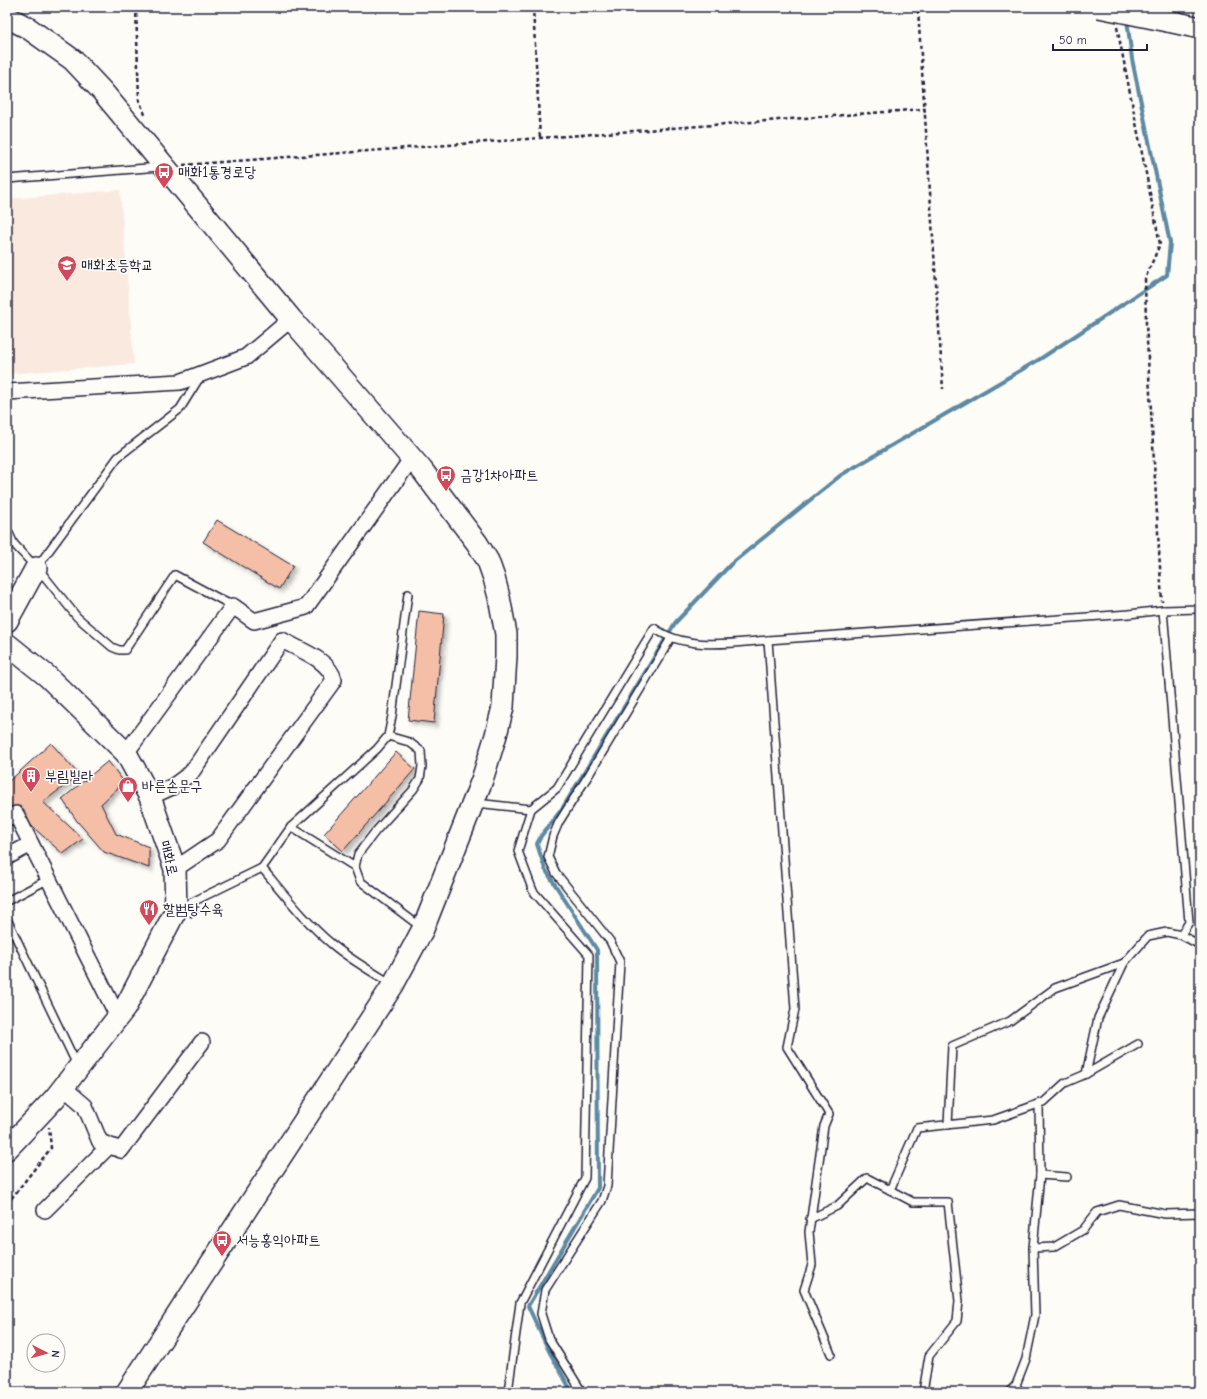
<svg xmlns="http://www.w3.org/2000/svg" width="1207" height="1399" font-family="'Comic Neue','Poor Story',sans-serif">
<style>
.built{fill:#fae9df}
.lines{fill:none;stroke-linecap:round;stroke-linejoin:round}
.stream{stroke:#5d89a2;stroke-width:4}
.building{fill:#f4bea7;stroke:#22223b;filter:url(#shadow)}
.lane-casing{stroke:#22223b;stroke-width:10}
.street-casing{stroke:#22223b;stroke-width:18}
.secondary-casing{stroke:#22223b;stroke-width:24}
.path{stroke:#22223b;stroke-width:2.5;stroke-dasharray:4 3;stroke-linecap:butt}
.lane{stroke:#fdfcf7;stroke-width:7}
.street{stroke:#fdfcf7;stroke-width:15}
.secondary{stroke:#fdfcf7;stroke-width:21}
.secondary-bridge-casing{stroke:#22223b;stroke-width:24;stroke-linecap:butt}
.secondary-bridge{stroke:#fdfcf7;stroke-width:21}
.labels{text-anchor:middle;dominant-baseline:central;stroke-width:3.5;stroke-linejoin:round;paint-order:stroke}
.poi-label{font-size:15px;fill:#22223b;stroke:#fdfcf7;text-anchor:start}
.street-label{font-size:15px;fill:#22223b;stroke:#fdfcf7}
</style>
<defs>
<filter id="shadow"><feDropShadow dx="3.5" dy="3.5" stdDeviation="2" flood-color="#0004"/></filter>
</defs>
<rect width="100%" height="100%" fill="#fdfcf7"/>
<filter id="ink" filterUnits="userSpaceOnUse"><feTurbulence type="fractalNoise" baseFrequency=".025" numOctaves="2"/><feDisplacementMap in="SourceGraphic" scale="8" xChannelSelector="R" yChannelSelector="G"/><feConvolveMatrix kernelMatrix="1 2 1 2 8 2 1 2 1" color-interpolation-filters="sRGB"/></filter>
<g filter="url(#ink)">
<path class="built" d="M120 190 134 364 7 374V199Z"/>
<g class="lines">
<path class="stream" d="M572 1392 549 1351 528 1306 598 1188 597 950 545 869 537 844 541 836 562 809 675 623 731 564 841 475 1040 359 1167 275 1170 243 1132 59 1127 19"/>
</g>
<g class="building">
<path d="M217 520 293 566 279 589 203 542Z"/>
<path d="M419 611 444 614 434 723 408 720Z"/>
<path d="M51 743 79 775 43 802 83 839 63 854 7 804V783Z"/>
<path d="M396 752 415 769 343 851 324 834Z"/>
<path d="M108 761 124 782 101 804 116 834 149 847V868L104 852 77 821 62 799Z"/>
</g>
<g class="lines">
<defs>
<g id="lane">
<path d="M7 179 160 167"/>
<path d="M7 529 14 544 45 577 77 617 112 647 119 650H125L175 575 233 606"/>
<path d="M37 567 118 457 180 409 200 377"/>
<path d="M1163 610 1189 922 1181 935"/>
<path d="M768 640 795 1009 787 1047 829 1114 824 1126 809 1232 812 1265 804 1290 831 1354"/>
<path d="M388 736 409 742 421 751 422 766 420 779 413 790 375 832 358 854 355 867 360 881 422 928"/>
<path d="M476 803 531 809"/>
<path d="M291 827 355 867"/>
<path d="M262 868C284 894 306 923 333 945 351 960 372 972 392 984"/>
<path d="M7 901 49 879"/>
<path d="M178 909 262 868 291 827 377 749 388 736 392 716 408 594"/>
<path d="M7 919 77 1065"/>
<path d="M1124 963 1148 936 1167 932 1181 935 1200 945"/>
<path d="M1039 1104 1040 1175 1067 1177"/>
<path d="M948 1125 952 1046 1010 1021 1055 988 1124 963 1098 1018 1086 1074"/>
<path d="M1040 1175 1033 1248 1054 1247 1083 1230 1097 1212 1119 1205 1165 1214 1200 1213"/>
<path d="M890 1190 917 1128 993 1120 1044 1102 1065 1083 1086 1074 1138 1044"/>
<path d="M810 1219 837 1206 867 1178 913 1202H948L959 1301 957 1321 929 1356 923 1392"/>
<path d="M508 1392 520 1303 585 1178 589 955 533 891 518 851 531 809 557 788 654 628C685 651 732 643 768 640L1129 614 1163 610 1200 609"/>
<path d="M582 1392 549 1339 541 1314 545 1290 602 1201 607 1186 620 962 610 941 556 873 548 857 553 836 559 822 590 773 671 638"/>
<path d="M1009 1392 1016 1385"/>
<path d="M1020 1392 1016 1385 1026 1359 1035 1315 1033 1248"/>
</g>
<g id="street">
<path d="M7 392 180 382 246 357 291 319"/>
<path d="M126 753 233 606 254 621 306 607 412 458"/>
<path d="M150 797 172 787 191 773 282 640C299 650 329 659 334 680L218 840 175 869"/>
<path d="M7 818 16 814 118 1017"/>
<path d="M7 857 31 844"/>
<path d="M63 1087 85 1106 100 1142 121 1150 202 1042"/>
<path d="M45 1210 109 1146"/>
</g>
<g id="secondary">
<path d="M7 17 28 28 73 60 102 91 291 319 422 470 477 543 488 561 494 578 499 597 506 634V656L503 707 496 735 482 780 423 929 393 985 127 1392"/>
<path d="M1168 21 1200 28"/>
<path d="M7 621 36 568"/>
<path d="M7 644 47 676 126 753 150 797 175 869 176 910 125 1008 55 1098 7 1149"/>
</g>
</defs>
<use href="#lane" class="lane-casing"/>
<use href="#street" class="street-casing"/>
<use href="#secondary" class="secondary-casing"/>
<g class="path">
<path d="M136 7 139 100 146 117"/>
<path d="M533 7 540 138"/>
<path d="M918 10 943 389"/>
<path d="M1117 27 1160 244 1145 279 1146 323 1162 602"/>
<path d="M183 165 924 109"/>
<path d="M190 917 201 910"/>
<path d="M7 1204 51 1148 49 1127"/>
</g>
<use href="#lane" class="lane"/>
<use href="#street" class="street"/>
<use href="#secondary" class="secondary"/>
<defs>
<path id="secondary-bridge" d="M1099 7 1168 21"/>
</defs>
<use href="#secondary-bridge" class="secondary-bridge-casing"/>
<use href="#secondary-bridge" class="secondary-bridge"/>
</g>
</g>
<defs>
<symbol id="bus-pin" viewBox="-11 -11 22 30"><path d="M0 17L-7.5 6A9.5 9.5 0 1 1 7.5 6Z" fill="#d1495b" stroke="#fdfcf7"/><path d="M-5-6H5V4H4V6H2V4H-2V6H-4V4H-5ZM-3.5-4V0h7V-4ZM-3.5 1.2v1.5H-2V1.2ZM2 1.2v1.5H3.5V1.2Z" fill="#fff"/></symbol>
<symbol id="school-pin" viewBox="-11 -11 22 30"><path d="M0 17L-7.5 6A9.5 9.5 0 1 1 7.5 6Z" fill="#d1495b" stroke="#fdfcf7"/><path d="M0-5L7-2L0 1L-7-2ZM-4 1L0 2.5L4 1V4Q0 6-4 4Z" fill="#fff"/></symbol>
<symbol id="building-pin" viewBox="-11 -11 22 30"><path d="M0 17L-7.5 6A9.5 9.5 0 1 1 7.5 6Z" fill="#d1495b" stroke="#fdfcf7"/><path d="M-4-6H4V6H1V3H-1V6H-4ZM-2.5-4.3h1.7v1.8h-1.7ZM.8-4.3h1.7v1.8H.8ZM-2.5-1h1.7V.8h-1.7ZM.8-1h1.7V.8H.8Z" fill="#fff"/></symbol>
<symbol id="shop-pin" viewBox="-11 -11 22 30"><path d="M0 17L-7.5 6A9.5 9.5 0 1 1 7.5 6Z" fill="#d1495b" stroke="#fdfcf7"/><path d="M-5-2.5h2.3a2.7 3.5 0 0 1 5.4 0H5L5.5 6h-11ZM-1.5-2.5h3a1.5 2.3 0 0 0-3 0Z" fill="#fff"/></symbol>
<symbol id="restaurant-pin" viewBox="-11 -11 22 30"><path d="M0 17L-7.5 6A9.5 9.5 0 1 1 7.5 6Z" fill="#d1495b" stroke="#fdfcf7"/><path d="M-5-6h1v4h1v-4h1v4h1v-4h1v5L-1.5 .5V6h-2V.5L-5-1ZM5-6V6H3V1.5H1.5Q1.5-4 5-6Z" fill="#fff"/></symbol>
</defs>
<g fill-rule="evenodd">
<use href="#bus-pin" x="153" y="161" width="22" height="30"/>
<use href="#school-pin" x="56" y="254" width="22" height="30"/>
<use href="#bus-pin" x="435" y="464" width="22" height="30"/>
<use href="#building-pin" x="20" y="765" width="22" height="30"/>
<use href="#shop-pin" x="117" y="775" width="22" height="30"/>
<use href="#restaurant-pin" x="138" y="898" width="22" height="30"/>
<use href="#bus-pin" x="211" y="1229" width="22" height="30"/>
</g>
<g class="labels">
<g class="poi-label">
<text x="178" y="172">매화1통경로당</text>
<text x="81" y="265">매화초등학교</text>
<text x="460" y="475">금강1차아파트</text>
<text x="45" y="776">부림빌라</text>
<text x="142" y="786">바른손문구</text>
<text x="163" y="909">할범탕수육</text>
<text x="236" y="1240">서능홍익아파트</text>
</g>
<g class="street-label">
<text transform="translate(169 858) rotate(76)">매화로</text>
</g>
</g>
<rect width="1207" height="1399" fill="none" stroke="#fdfcf7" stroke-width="24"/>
<rect x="12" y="12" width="1183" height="1375" fill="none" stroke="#22223b" stroke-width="1.5" filter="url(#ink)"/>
<g transform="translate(46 1353) rotate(96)"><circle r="19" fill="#fdfcf7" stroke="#a5a5ac"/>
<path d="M0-3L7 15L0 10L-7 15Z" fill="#d1495b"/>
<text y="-6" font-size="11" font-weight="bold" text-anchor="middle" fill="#22223b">N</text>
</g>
<path d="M1053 44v6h94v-6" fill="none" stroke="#22223b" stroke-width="2"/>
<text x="1059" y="44" font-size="12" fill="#22223b" stroke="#fdfcf7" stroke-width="3" paint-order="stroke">50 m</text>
</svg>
